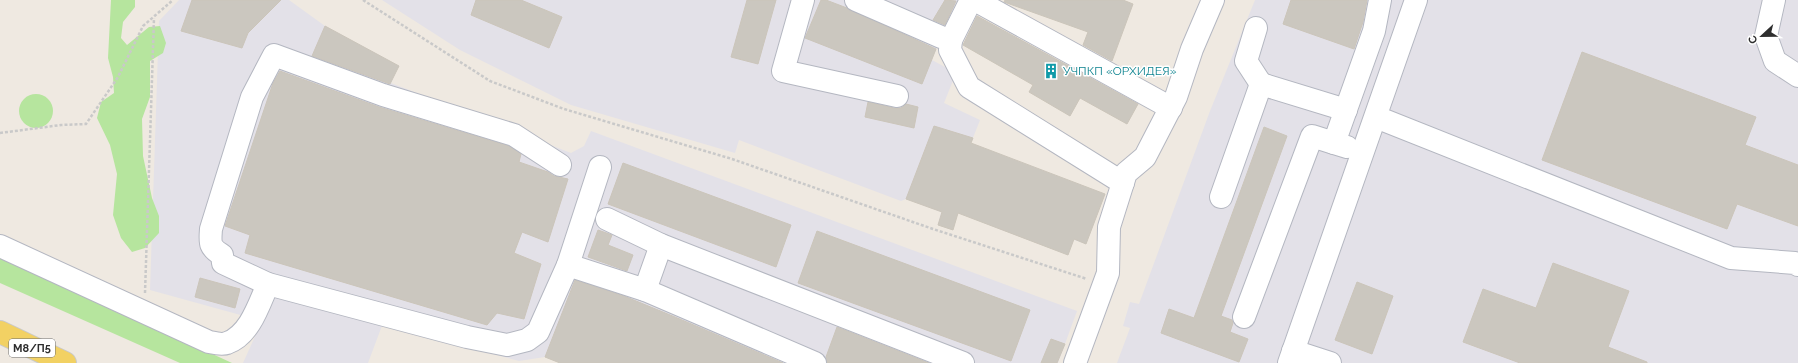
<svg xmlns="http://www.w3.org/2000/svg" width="1798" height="363" font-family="Raleway,sans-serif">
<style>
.industrial{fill:#e3e1e8}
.green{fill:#b6e59e}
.building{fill:#cbc7bf;stroke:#cbc5ba}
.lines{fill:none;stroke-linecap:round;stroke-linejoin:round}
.minor-casing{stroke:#b4b7c1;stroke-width:24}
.major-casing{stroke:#c9c9c9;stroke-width:24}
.path{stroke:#c9c9c9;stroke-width:2.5;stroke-dasharray:3 2;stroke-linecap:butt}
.minor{stroke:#fff;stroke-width:22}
.major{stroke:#f2d163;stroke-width:22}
.labels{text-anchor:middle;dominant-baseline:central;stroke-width:3;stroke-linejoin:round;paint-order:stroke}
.shield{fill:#fff;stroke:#6d6d6d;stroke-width:1}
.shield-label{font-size:11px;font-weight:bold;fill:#2e2e2e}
.culture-label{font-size:12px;fill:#0d838f;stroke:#fff;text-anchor:start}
</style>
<rect width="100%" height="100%" fill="#efe9e1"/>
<g class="industrial">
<path d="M179 0H289L325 26 399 66 391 83 571 153 584 146 591 131 1077 311 1058 363H560L545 357 519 361 383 323 368 363H243L262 321 150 290 159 21Z"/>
<path d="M382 0H961L941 37 932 60 956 73 944 103 980 120 971 143 1105 194 1086 244 1074 240 1068 255 958 213 953 230 938 225 941 212 906 199 901 201 739 140 735 153 571 105 460 50Z"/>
<path d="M1255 0H1798V363H1117L1130 328 1123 326 1130 302 1139 304 1210 111Z"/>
</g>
<g class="green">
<path d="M111 0H135V7L123 22 121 38 127 45 149 27 160 26 166 43 163 53 150 61V97L142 119 143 156 152 198 159 216V233L145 248 132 252 121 238 113 215 117 174 110 145 97 118 101 102 114 93 113 77 108 58Z"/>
<circle cx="36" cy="111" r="17"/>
<path d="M0 256 232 363H180L0 283Z"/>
</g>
<g class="building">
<path d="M192 0H281L248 33 242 48 181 31Z"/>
<path d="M476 0H521L562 17 549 48 471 15Z"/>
<path d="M747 0H776L758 64 731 57Z"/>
<path d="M821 0H826L847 8 936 49 922 84 805 38Z"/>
<path d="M945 0 956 1 945 25 933 20Z"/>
<path d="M1005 0H1123L1133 4 1112 61 1083 45 1088 32 1004 2Z"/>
<path d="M1291 0H1367L1363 22 1354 49 1283 24Z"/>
<path d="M977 16 1138 104 1127 124 1080 98 1070 116 1029 92 1033 85 963 45Z"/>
<path d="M325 26 399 66 390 84 312 56Z"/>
<path d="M1582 52 1756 117 1745 145 1798 165V226L1737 204 1727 229 1542 160Z"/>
<path d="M280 71 379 107 509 146 521 154 519 162 548 172 554 176 568 179 548 242 522 232 514 253 541 264 524 319 497 313 487 325 245 253 250 235 225 226 273 83Z"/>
<path d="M868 102 894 108H901L906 104 918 107 914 128 865 117Z"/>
<path d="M934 126 973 138 971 143 1105 194 1086 244 1074 239 1068 255 958 213 953 230 938 225 942 212 906 199Z"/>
<path d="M1264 127 1287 136 1221 316 1232 320 1233 323 1230 332 1248 339 1239 362 1161 333 1169 309 1194 318Z"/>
<path d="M623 163 791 225 776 267 608 204Z"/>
<path d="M598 230 612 235 608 245 633 255 627 271 588 257Z"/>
<path d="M817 231 1030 310 1011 361 798 283Z"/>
<path d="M1553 263 1629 291 1608 347 1647 362V363H1520L1463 342 1483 289 1536 308Z"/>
<path d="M200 278 240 289 235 308 195 297Z"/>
<path d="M575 280 624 296 675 317 783 363H560L545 357Z"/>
<path d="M1357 282 1393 296 1372 354 1335 340Z"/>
<path d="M837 327 929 363H827L826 357Z"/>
<path d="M1051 339 1065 344 1057 363H1041Z"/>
</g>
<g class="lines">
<defs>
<g id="minor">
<path d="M803 0 783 71 897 96"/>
<path d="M856 0 941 37 951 40 950 50 969 87 1123 183"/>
<path d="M975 0 1171 108"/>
<path d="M1774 0 1766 36 1775 61 1798 76"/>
<path d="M1256 28 1246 61 1261 84"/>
<path d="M951 40 971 0"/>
<path d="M1376 117 1731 258 1795 263 1798 265"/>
<path d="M1347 147 1334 143 1374 31 1380 0"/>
<path d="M560 165 514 135 383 95 274 55 252 97 211 229C210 243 209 247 222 255L223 263 268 284 467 337 507 345 527 340 538 332 568 265 645 290 815 363"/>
<path d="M1221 197 1261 84 1346 110"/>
<path d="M607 219 661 245 963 363"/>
<path d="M0 246 209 342C214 343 222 345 227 343 250 335 259 304 268 284"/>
<path d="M568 265 600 167"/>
<path d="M645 290 661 245"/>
<path d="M1244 317 1312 136 1334 143"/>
<path d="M1293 351 1330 363"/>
<path d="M1075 363 1108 273 1109 227 1126 173 1145 157 1176 97 1192 49 1213 0"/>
<path d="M1289 363 1416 0"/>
</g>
<path id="major" d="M0 332 65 363"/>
</defs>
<use href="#minor" class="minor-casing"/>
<use href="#major" class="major-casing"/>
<g class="path">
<path d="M363 0 490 81 564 109 732 159 933 229 1087 279"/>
<path d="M0 133 61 125 86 124 118 77 143 26 173 0"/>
<path d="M145 293 154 18"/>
</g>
<use href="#minor" class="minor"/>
<use href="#major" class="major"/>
</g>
<defs>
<symbol id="building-bare" viewBox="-9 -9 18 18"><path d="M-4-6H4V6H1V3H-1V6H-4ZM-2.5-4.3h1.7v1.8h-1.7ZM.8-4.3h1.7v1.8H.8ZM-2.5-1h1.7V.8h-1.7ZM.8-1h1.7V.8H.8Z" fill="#0f9aa8" stroke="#fff" stroke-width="2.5" paint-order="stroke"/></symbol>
</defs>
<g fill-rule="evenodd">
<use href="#building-bare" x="1040" y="60" width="22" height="22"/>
</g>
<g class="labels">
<rect class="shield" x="9" y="339" width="46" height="18" rx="3"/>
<g class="shield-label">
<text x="32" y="348">М8/П5</text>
</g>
<g class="culture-label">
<text x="1063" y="71">УЧПКП «ОРХИДЕЯ»</text>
</g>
</g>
<g transform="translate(1762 36) rotate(248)" stroke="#ffffff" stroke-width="3" paint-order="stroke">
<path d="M0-3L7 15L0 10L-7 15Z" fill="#2e2e2e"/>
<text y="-6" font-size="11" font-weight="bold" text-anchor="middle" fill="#2e2e2e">С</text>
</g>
</svg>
